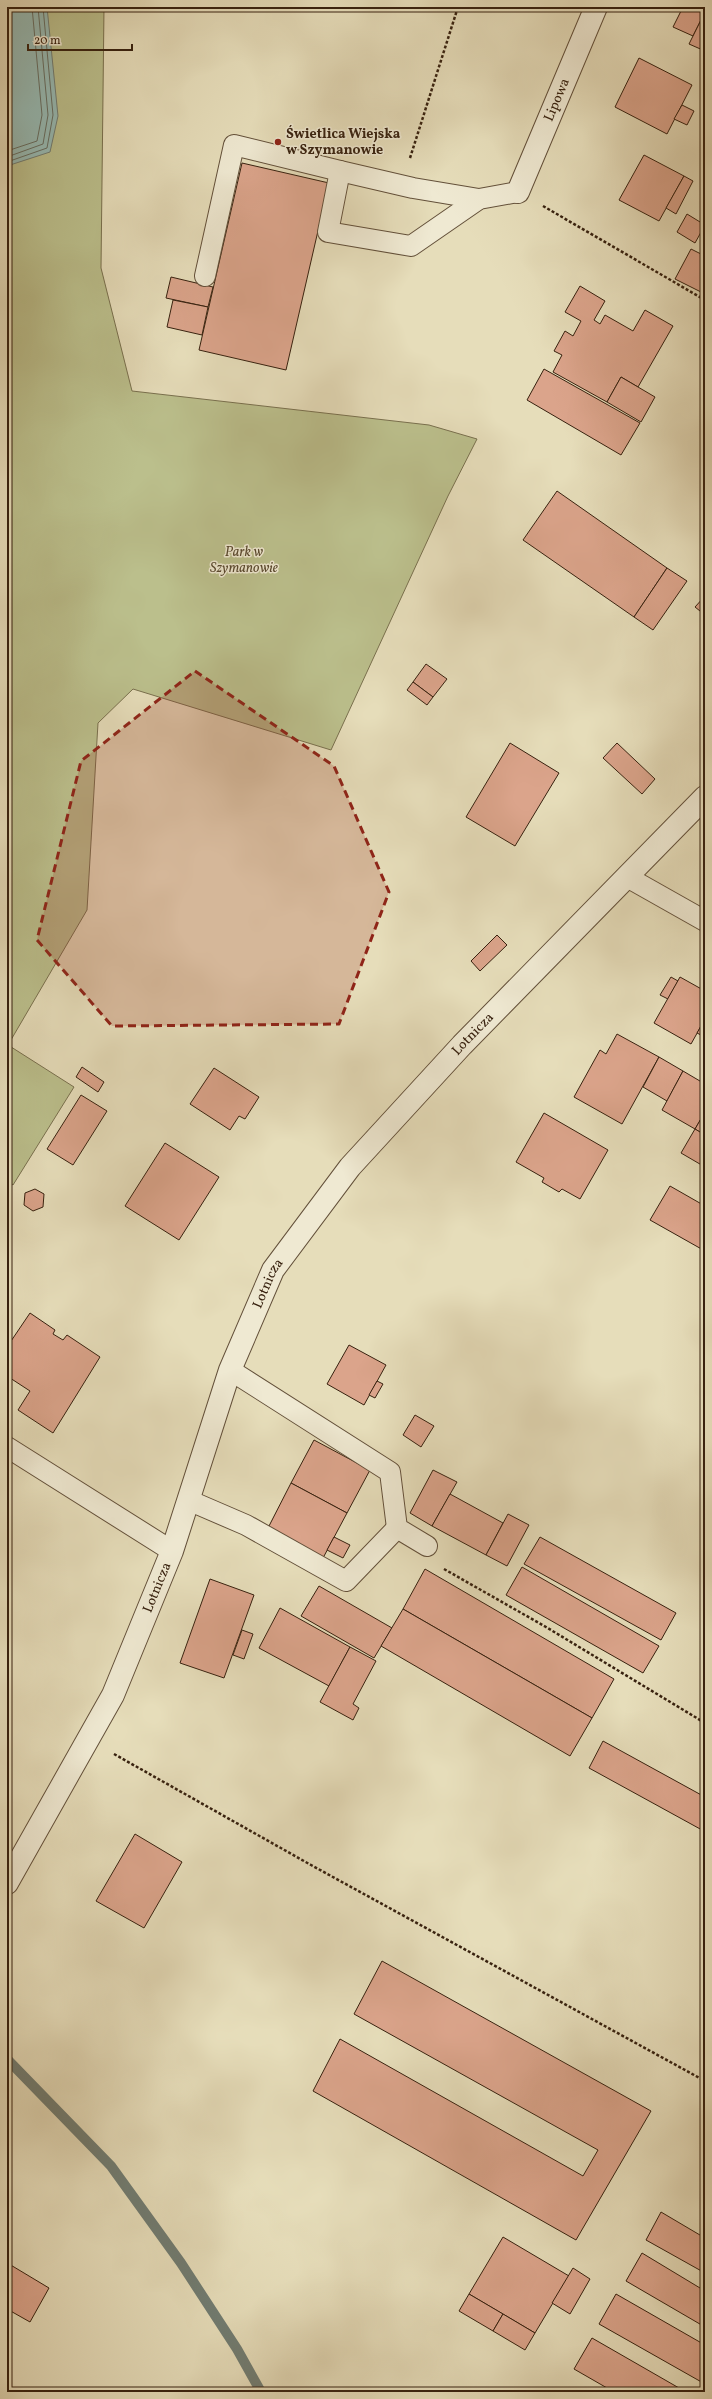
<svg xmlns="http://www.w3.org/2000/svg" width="712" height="2399" font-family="Vollkorn,serif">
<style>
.green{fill:#bbbf8c;stroke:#79704e}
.water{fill:#97bbb5;stroke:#717d73}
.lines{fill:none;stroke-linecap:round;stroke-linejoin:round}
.shore{stroke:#676e62;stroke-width:1}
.stream{stroke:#717d73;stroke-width:10}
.building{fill:#dba48b;stroke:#37210f}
.service-casing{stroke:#63503a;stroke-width:22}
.minor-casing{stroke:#63503a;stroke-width:24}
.path{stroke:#37210f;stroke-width:2.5;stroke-dasharray:3 2;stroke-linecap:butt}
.service{stroke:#efe9d2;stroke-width:20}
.minor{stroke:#efe9d2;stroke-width:22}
.marked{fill:#8f2418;fill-opacity:0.2;stroke:#8f2418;stroke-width:3;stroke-dasharray:8 5;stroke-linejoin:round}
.poi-dot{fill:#8f2418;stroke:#efe9d2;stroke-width:1.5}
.labels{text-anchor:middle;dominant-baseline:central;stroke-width:3;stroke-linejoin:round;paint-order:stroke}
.street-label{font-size:14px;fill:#37210f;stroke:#efe9d2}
.poi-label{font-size:14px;font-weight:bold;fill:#37210f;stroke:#efe9d2;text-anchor:start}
.park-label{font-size:14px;font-style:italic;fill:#58482e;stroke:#efe9d2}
</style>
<rect width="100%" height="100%" fill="#e6ddba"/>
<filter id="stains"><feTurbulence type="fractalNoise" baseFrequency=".005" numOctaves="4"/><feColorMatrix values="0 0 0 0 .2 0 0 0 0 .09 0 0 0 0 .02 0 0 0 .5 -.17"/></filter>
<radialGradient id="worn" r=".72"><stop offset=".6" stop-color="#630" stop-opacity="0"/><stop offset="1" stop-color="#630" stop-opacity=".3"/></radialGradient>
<path class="green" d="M7 7H104L101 268 132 391 429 425 477 439 448 496 331 750 133 689 98 723 87 910 8 1045 74 1087 13 1185 7 1181Z"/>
<path class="water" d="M7 7H47L58 116 50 152 7 166Z"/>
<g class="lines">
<g class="shore">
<path d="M7 151 37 141 42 115 32 7"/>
<path d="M7 157 43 144 48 115 38 7"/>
<path d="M7 162 47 148 53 115 43 7"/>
</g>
<path class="stream" d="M7 2059 111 2166 181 2263 237 2349 261 2392"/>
</g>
<g class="building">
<path d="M683 7H695L705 12 693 36 673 27Z"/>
<path d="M705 12V51L689 44Z"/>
<path d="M639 58 692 85 667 134 615 107Z"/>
<path d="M682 105 694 111 687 125 674 119Z"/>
<path d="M644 155 684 176 659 221 619 200Z"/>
<path d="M242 163 329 183 286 370 199 350Z"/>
<path d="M684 176 693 181 676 214 666 208Z"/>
<path d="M687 214 705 225 695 243 677 232Z"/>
<path d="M691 249 705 256V294L675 279Z"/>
<path d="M171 277 213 287 208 307 166 298Z"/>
<path d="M580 286 605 301 594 320 600 324 605 315 633 331 645 310 673 326 638 387 621 377 607 402 553 372 562 355 554 351 565 331 573 336 581 321 565 312Z"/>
<path d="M173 300 208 307 202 335 167 327Z"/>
<path d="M544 369 640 423 621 455 527 400Z"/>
<path d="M621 377 655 397 641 422 607 402Z"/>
<path d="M557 491 667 568 634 617 523 540Z"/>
<path d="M667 568 687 581 653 630 634 617Z"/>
<path d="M705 596V615L695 607Z"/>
<path d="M426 664 447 679 433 697 413 682Z"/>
<path d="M413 682 433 697 427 705 407 690Z"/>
<path d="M510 743 559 773 515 846 466 817Z"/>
<path d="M617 743 655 779 642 794 603 758Z"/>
<path d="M497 935 507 945 480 971 471 961Z"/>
<path d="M671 977 678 981 668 999 660 995Z"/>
<path d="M680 977 705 991V1019L691 1044 654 1023Z"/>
<path d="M705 1019V1037L697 1033Z"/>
<path d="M617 1034 659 1057 622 1124 574 1097 600 1050 606 1054Z"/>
<path d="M659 1057 683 1071 667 1101 643 1087Z"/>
<path d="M82 1067 104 1082 98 1092 76 1077Z"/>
<path d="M214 1068 259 1097 245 1119 239 1116 230 1130 190 1104Z"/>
<path d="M683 1071 705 1084V1112L695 1129 662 1110Z"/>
<path d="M81 1095 107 1111 73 1165 47 1149Z"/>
<path d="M705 1112V1135L695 1129Z"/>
<path d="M544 1113 608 1150 580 1199 562 1189 559 1192 542 1182 544 1178 516 1162Z"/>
<path d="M695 1129 705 1135V1167L681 1153Z"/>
<path d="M165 1143 219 1177 179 1240 125 1206Z"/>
<path d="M670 1186 705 1206V1251L650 1220Z"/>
<path d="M35 1189 44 1194 43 1207 33 1211 24 1205 25 1193Z"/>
<path d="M30 1313 55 1330 53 1334 63 1340 67 1335 100 1357 53 1433 18 1410 30 1391 7 1376V1347Z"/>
<path d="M349 1345 386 1365 364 1405 327 1384Z"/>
<path d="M377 1381 383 1384 375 1398 369 1395Z"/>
<path d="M415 1415 434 1426 421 1447 403 1435Z"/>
<path d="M314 1440 370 1470 347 1513 291 1483Z"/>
<path d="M433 1470 457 1482 432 1526 410 1513Z"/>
<path d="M291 1483 347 1513 323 1558 268 1528Z"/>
<path d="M450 1494 503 1523 486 1555 432 1526Z"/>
<path d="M508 1514 529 1525 507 1566 486 1555Z"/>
<path d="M334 1537 350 1545 343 1558 327 1550Z"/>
<path d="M540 1537 676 1613 661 1640 524 1564Z"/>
<path d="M522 1567 659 1646 643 1673 506 1595Z"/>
<path d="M425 1569 614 1679 592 1718 403 1609Z"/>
<path d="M210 1579 254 1595 224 1678 180 1663Z"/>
<path d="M319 1586 392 1628 374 1658 301 1616Z"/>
<path d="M280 1608 350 1647 329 1686 259 1648Z"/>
<path d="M403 1609 592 1718 570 1756 381 1646Z"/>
<path d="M242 1630 253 1634 244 1659 233 1655Z"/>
<path d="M350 1647 376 1661 353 1704 359 1708 353 1720 320 1702Z"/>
<path d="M603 1741 705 1797V1824L702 1830 589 1768Z"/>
<path d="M135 1834 182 1862 144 1928 96 1901Z"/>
<path d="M382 1961 651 2111 576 2240 313 2091 340 2039 583 2176 598 2150 354 2014Z"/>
<path d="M661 2212 705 2238V2273L646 2240Z"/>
<path d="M503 2237 569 2276 535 2333 469 2294Z"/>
<path d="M642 2253 705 2291V2327L626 2281Z"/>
<path d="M9 2264 49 2288 30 2322 7 2309V2268Z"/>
<path d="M573 2268 590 2279 570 2314 552 2303Z"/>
<path d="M469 2294 503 2314 493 2331 459 2311Z"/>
<path d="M616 2294 705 2345V2384L599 2324Z"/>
<path d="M503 2314 535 2333 525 2350 493 2331Z"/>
<path d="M592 2338 686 2392H614L574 2369Z"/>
</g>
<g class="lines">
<defs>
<g id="service">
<path d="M340 171 413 188 479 199"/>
<path d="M205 276 234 145 340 171 328 232 411 246 479 199 518 192"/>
<path d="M627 877 705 921"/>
<path d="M230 1370 390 1472 397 1528 427 1546"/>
<path d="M7 1447 172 1551"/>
<path d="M188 1500 246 1525 346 1581 397 1528"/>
</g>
<g id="minor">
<path id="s1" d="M518 192 596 7"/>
<path id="s2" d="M7 1883 113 1695 172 1551 230 1370 273 1270 350 1167 462 1045 705 797"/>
</g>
</defs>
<use href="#service" class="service-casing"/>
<use href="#minor" class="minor-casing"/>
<g class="path">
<path d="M410 158 458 7"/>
<path d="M543 206 705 300"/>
<path d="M444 1569 546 1627 705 1723"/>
<path d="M114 1754 311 1865 705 2081"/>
</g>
<use href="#service" class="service"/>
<use href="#minor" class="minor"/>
</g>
<path class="marked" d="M195 671 334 766 389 892 339 1024 112 1026 37 940 81 761Z"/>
<circle class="poi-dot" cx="278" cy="142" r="4"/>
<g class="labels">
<g class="street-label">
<text stroke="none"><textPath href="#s1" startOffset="100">Lipowa</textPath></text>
<text stroke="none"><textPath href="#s2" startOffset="980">Lotnicza</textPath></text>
<text stroke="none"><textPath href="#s2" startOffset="656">Lotnicza</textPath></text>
<text stroke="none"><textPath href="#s2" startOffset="332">Lotnicza</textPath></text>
</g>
<g class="poi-label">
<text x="286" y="134">Świetlica Wiejska<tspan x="286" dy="16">w Szymanowie</tspan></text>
</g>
<g class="park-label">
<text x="244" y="552">Park w<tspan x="244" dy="16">Szymanowie</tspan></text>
</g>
</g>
<rect width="712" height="2399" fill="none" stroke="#e6ddba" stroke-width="24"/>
<rect x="8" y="8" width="696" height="2383" fill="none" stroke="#37210f" stroke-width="2"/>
<rect x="12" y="12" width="688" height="2375" fill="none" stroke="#37210f"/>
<path d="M28 44v6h104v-6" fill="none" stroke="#37210f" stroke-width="2"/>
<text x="34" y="44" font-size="12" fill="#37210f" stroke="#efe9d2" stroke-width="3" paint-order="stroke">20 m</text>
<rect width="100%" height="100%" filter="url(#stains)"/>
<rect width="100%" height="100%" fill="url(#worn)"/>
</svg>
